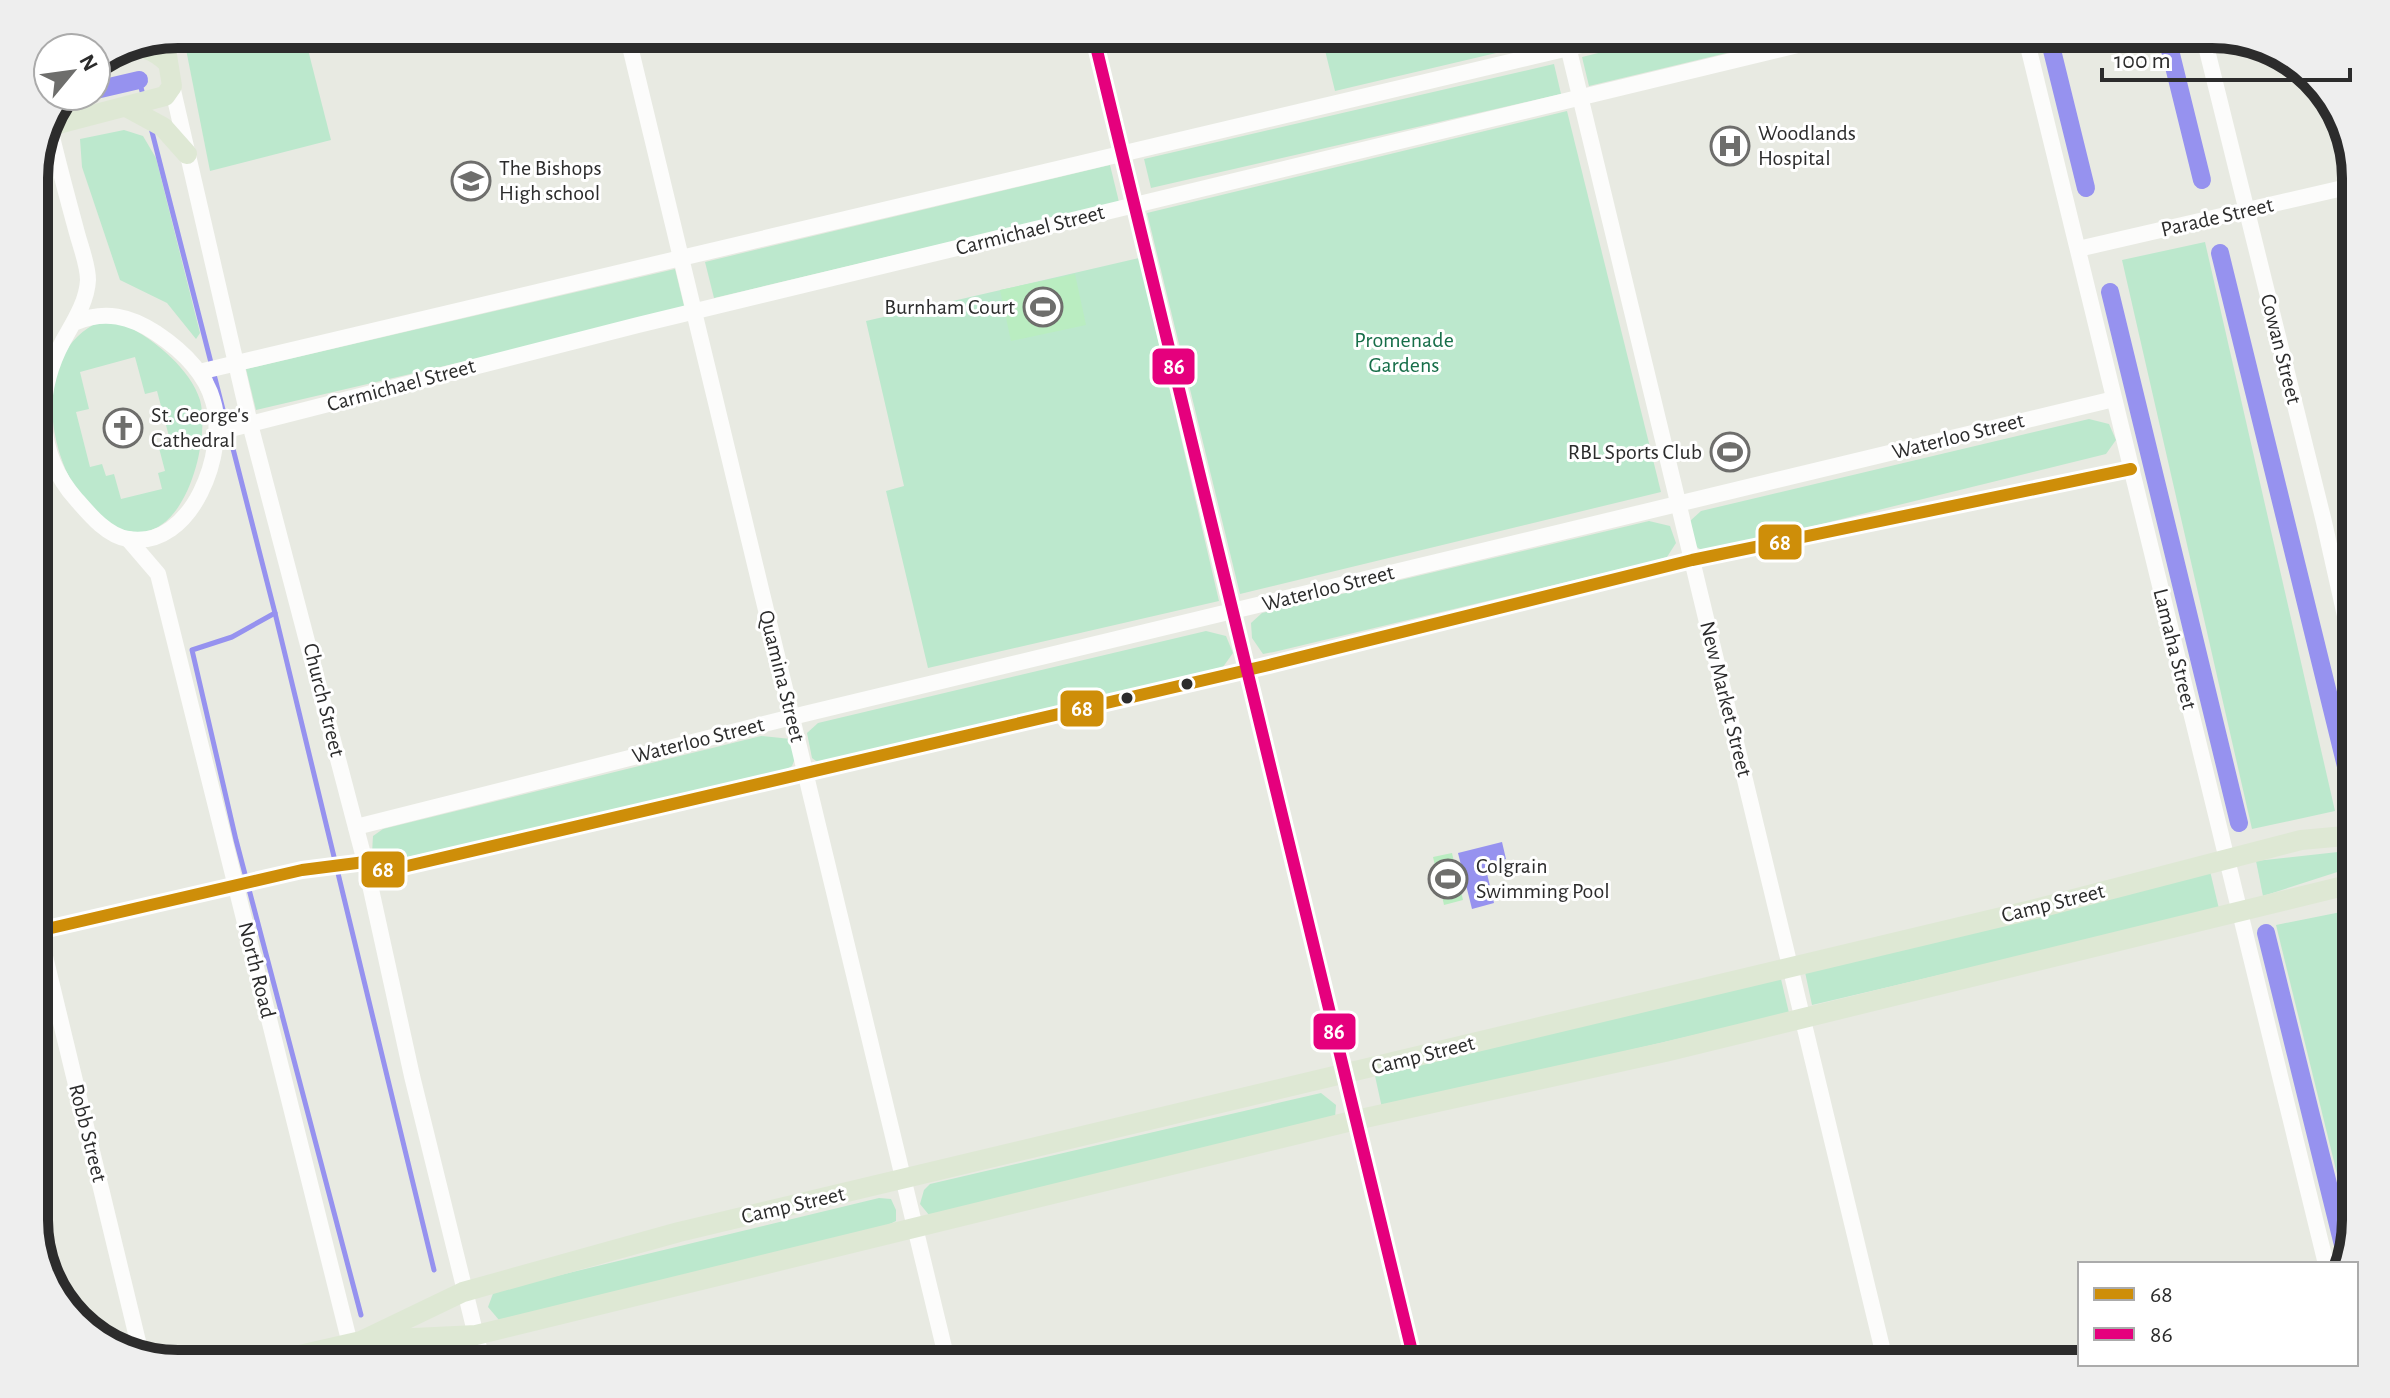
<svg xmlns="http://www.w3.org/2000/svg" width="2390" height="1398" font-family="'Alegreya Sans',sans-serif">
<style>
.green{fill:#bce8cd;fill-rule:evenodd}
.pitch{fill:#baedc1}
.water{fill:#9692ef}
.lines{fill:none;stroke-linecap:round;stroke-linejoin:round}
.stream{stroke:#9692ef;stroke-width:5}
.canal{stroke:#9692ef;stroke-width:18}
.minor{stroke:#fcfcfb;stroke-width:16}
.major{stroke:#dee8d4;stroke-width:20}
.bus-1-casing{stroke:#fff;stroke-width:18}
.bus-2-casing{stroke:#fff;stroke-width:18}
.bus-1{stroke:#ce8e09;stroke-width:12}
.bus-2{stroke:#e5007d;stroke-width:12}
.bus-dot{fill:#2c2c2c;stroke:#fff;stroke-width:3}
.labels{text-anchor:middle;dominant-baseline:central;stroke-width:6;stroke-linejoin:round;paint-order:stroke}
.poi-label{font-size:22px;fill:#2c2c2c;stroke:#fff;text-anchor:start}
.street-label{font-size:22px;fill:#2c2c2c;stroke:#fff}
.park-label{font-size:22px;fill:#176e49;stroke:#fff}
.rim{fill:none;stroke:#2c2c2c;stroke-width:10}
.line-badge{stroke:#fff;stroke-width:3}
.badge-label{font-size:22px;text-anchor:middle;font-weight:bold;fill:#fff}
</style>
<rect width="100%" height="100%" fill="#e8eae2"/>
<g class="green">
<path d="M183 34H304L331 140 210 171Z"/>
<path d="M1321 34H1368L1371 43 1391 38V34H1545L1547 41 1335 91Z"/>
<path d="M1675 34H1806L1589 86 1582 57Z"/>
<path d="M1554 64 1561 94 1151 188 1144 159Z"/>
<path d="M1567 111 1661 492 1240 594 1147 213Z"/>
<path d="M124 130 143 136 156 158 200 333 196 339 167 303 120 280 82 167 80 139Z"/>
<path d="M1110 165 1119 202 714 298 705 262Z"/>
<path d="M2205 242 2335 811 2252 829 2122 260Z"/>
<path d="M1139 258 1219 601 928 668 886 491 904 486 866 321Z"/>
<path d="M675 269 685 310 256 410 246 369Z"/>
<path d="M99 322C108 323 120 323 129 327 155 340 191 370 200 400 210 437 189 528 142 532 66 540 7 364 99 322ZM135 357 145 394 157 391 171 444 159 448 165 471 158 473 162 489 121 499 114 474 106 476 102 464 90 467 76 412 89 409 80 372Z"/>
<path d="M2089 419 2109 424 2116 440 2106 454 1744 543 1703 551 1695 546 1690 521 1701 511Z"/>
<path d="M1649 521 1670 526 1676 543 1667 557 1650 562 1274 652 1263 654 1252 638 1251 623 1262 613Z"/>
<path d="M1206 631 1226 636 1233 653 1223 667 820 764 812 758 807 733 818 723Z"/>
<path d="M761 736 791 739 796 756 792 766 777 775 385 862 372 853 373 836 383 829Z"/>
<path d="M2356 850V866L2263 896 2256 861Z"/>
<path d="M2210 871 2219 909 1812 1005 1805 972Z"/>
<path d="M2356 909V1220L2352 1235 2276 925Z"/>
<path d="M1780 975 1789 1013 1382 1108 1375 1076Z"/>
<path d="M1321 1093 1336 1105 1335 1118 929 1215 920 1204 924 1190 930 1184Z"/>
<path d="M879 1198 891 1199 896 1210V1221L879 1229 499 1320 488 1307 494 1291Z"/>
</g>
<g class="pitch">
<path d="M1075 274 1086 325 1011 341 1000 290Z"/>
<path d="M1452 853 1463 900 1444 905 1433 857Z"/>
</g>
<path class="water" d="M1502 842 1506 859 1485 865 1494 903 1472 909 1458 853Z"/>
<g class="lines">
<g class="stream">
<path d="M139 80 143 95"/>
<path d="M151 128 275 613 434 1270"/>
<path d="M275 613 232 637 192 650 236 840 361 1315"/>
</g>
<g class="canal">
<path d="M2048 34 2086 188"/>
<path d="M2166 34 2202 180"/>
<path d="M96 90 139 80"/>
<path d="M67 97 72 96"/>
<path d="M2220 253 2356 807"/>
<path d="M2110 292 2239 823"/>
<path d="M2266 933 2346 1257"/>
</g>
<g class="minor">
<path d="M627 34 948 1364"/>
<path d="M1093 34 1415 1364"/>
<path d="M1565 34 1886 1364"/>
<path d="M2025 34 2326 1264"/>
<path d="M2203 34 2324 522 2356 665"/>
<path d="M172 86 250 424 365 862 412 1076 483 1364"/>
<path d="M51 133C59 166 68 200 77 233 81 248 88 265 88 280 87 302 73 323 63 341 35 393 36 454 76 499 89 514 107 536 128 539 193 550 228 450 213 401 205 372 180 349 156 333 130 316 105 310 76 322"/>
<path d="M2078 249 2356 185"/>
<path d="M199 372 1628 34"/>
<path d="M219 432 638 325 1843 34"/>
<path d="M128 539 158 574 355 1364"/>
<path d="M356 827 792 717 2114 399"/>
<path d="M34 911 141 1354"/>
<path d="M34 932 302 870 365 862 379 869 390 870 1269 665 1692 560 2131 469"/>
</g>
<g class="major">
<path d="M121 46C142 46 153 49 168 63"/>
<path d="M128 108 163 127 187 154"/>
<path d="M54 125 165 96 172 86 164 37"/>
<path d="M373 1340 476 1335 1356 1120 1665 1052 2356 883"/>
<path d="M260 1364 361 1341 463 1292 679 1232 2039 908 2301 840 2356 835"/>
</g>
<defs>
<path id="bus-1" d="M34 932 302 870 365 862 379 869 390 870 1269 665 1692 560 2131 469"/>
<path id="bus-2" d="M1093 34 1415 1364"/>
</defs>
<use href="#bus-1" class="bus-1-casing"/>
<use href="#bus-2" class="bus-2-casing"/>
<use href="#bus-1" class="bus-1"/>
<use href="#bus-2" class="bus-2"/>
</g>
<defs>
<symbol id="hospital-ring" viewBox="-11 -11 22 22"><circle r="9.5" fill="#fff" stroke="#6e6e6c" stroke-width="1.5"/><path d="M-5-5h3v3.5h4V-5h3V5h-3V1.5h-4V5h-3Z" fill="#6e6e6c"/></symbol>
<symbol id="school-ring" viewBox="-11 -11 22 22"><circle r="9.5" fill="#fff" stroke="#6e6e6c" stroke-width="1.5"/><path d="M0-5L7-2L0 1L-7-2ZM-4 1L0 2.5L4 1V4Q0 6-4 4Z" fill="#6e6e6c"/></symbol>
<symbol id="stadium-ring" viewBox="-11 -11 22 22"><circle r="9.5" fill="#fff" stroke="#6e6e6c" stroke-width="1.5"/><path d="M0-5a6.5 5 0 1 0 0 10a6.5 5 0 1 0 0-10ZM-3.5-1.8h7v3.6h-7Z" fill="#6e6e6c"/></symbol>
<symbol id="church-ring" viewBox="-11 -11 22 22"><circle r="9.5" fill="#fff" stroke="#6e6e6c" stroke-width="1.5"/><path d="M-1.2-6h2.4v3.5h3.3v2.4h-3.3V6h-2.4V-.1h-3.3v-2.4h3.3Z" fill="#6e6e6c"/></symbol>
</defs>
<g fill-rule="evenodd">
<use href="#hospital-ring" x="1708" y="124" width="44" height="44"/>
<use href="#school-ring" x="449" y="159" width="44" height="44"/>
<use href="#stadium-ring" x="1021" y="285" width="44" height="44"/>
<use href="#church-ring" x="101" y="406" width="44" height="44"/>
<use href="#stadium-ring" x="1708" y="430" width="44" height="44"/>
<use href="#stadium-ring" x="1426" y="857" width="44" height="44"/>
</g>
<g class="bus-dot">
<circle cx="1187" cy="684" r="7"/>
<circle cx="1127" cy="698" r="7"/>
</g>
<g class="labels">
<g class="poi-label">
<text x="1758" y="133">Woodlands<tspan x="1758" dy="25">Hospital</tspan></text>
<text x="499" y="168">The Bishops<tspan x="499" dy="25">High school</tspan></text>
<text x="1015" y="307" text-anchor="end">Burnham Court</text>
<text x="151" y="415">St. George's<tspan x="151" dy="25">Cathedral</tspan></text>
<text x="1702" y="452" text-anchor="end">RBL Sports Club</text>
<text x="1476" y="866">Colgrain<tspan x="1476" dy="25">Swimming Pool</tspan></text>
</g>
<g class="street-label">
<text transform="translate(2217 217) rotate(-13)">Parade Street</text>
<text transform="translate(1030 230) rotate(-14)">Carmichael Street</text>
<text transform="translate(2281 349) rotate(76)">Cowan Street</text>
<text transform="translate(401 385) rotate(-15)">Carmichael Street</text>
<text transform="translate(1958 436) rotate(-14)">Waterloo Street</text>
<text transform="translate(1328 588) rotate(-14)">Waterloo Street</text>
<text transform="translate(2175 649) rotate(76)">Lamaha Street</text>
<text transform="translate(782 676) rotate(76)">Quamina Street</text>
<text transform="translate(1726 699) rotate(76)">New Market Street</text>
<text transform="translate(324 700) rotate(76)">Church Street</text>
<text transform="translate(698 740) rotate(-14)">Waterloo Street</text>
<text transform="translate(2053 903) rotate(-14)">Camp Street</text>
<text transform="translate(257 970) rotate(76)">North Road</text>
<text transform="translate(1423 1055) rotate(-14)">Camp Street</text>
<text transform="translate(88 1133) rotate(76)">Robb Street</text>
<text transform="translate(793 1205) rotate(-13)">Camp Street</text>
</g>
<g class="park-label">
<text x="1404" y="340">Promenade<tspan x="1404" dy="25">Gardens</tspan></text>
</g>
</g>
<path d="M0 0H2390V1398H0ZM178 48H2212A130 130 0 0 1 2342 178V1220A130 130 0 0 1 2212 1350H178A130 130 0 0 1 48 1220V178A130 130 0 0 1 178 48Z" fill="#eee" fill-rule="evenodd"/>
<path class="rim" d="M178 48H2212A130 130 0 0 1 2342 178V1220A130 130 0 0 1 2212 1350H178A130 130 0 0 1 48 1220V178A130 130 0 0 1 178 48Z"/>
<g class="line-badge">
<rect x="1151" y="347" width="45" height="39" rx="8" fill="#e5007d"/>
<rect x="1757" y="523" width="46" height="38" rx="8" fill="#ce8e09"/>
<rect x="1059" y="689" width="46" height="39" rx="8" fill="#ce8e09"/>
<rect x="360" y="850" width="46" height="39" rx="8" fill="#ce8e09"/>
<rect x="1312" y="1012" width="45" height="39" rx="8" fill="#e5007d"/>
</g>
<g class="badge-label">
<text x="1174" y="374">86</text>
<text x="1780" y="550">68</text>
<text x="1082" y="716">68</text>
<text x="383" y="877">68</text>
<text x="1334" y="1039">86</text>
</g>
<rect x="2078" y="1262" width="280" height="104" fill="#ffffff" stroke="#ababab" stroke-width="2"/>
<rect x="2094" y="1288" width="40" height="12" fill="#ce8e09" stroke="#ababab" stroke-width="2"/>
<text x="2150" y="1302" font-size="24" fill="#2c2c2c">68</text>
<rect x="2094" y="1328" width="40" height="12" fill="#e5007d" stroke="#ababab" stroke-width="2"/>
<text x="2150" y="1342" font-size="24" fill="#2c2c2c">86</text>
<g transform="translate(72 72) rotate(61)"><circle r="38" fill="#ffffff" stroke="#ababab" stroke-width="2"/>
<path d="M0-6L14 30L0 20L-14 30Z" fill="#6e6e6c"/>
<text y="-12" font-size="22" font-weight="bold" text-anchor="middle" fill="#2c2c2c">N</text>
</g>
<path d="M2102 68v12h248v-12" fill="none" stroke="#2c2c2c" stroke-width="4"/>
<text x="2114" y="68" font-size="24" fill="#2c2c2c" stroke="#ffffff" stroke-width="6" paint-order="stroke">100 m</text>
</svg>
